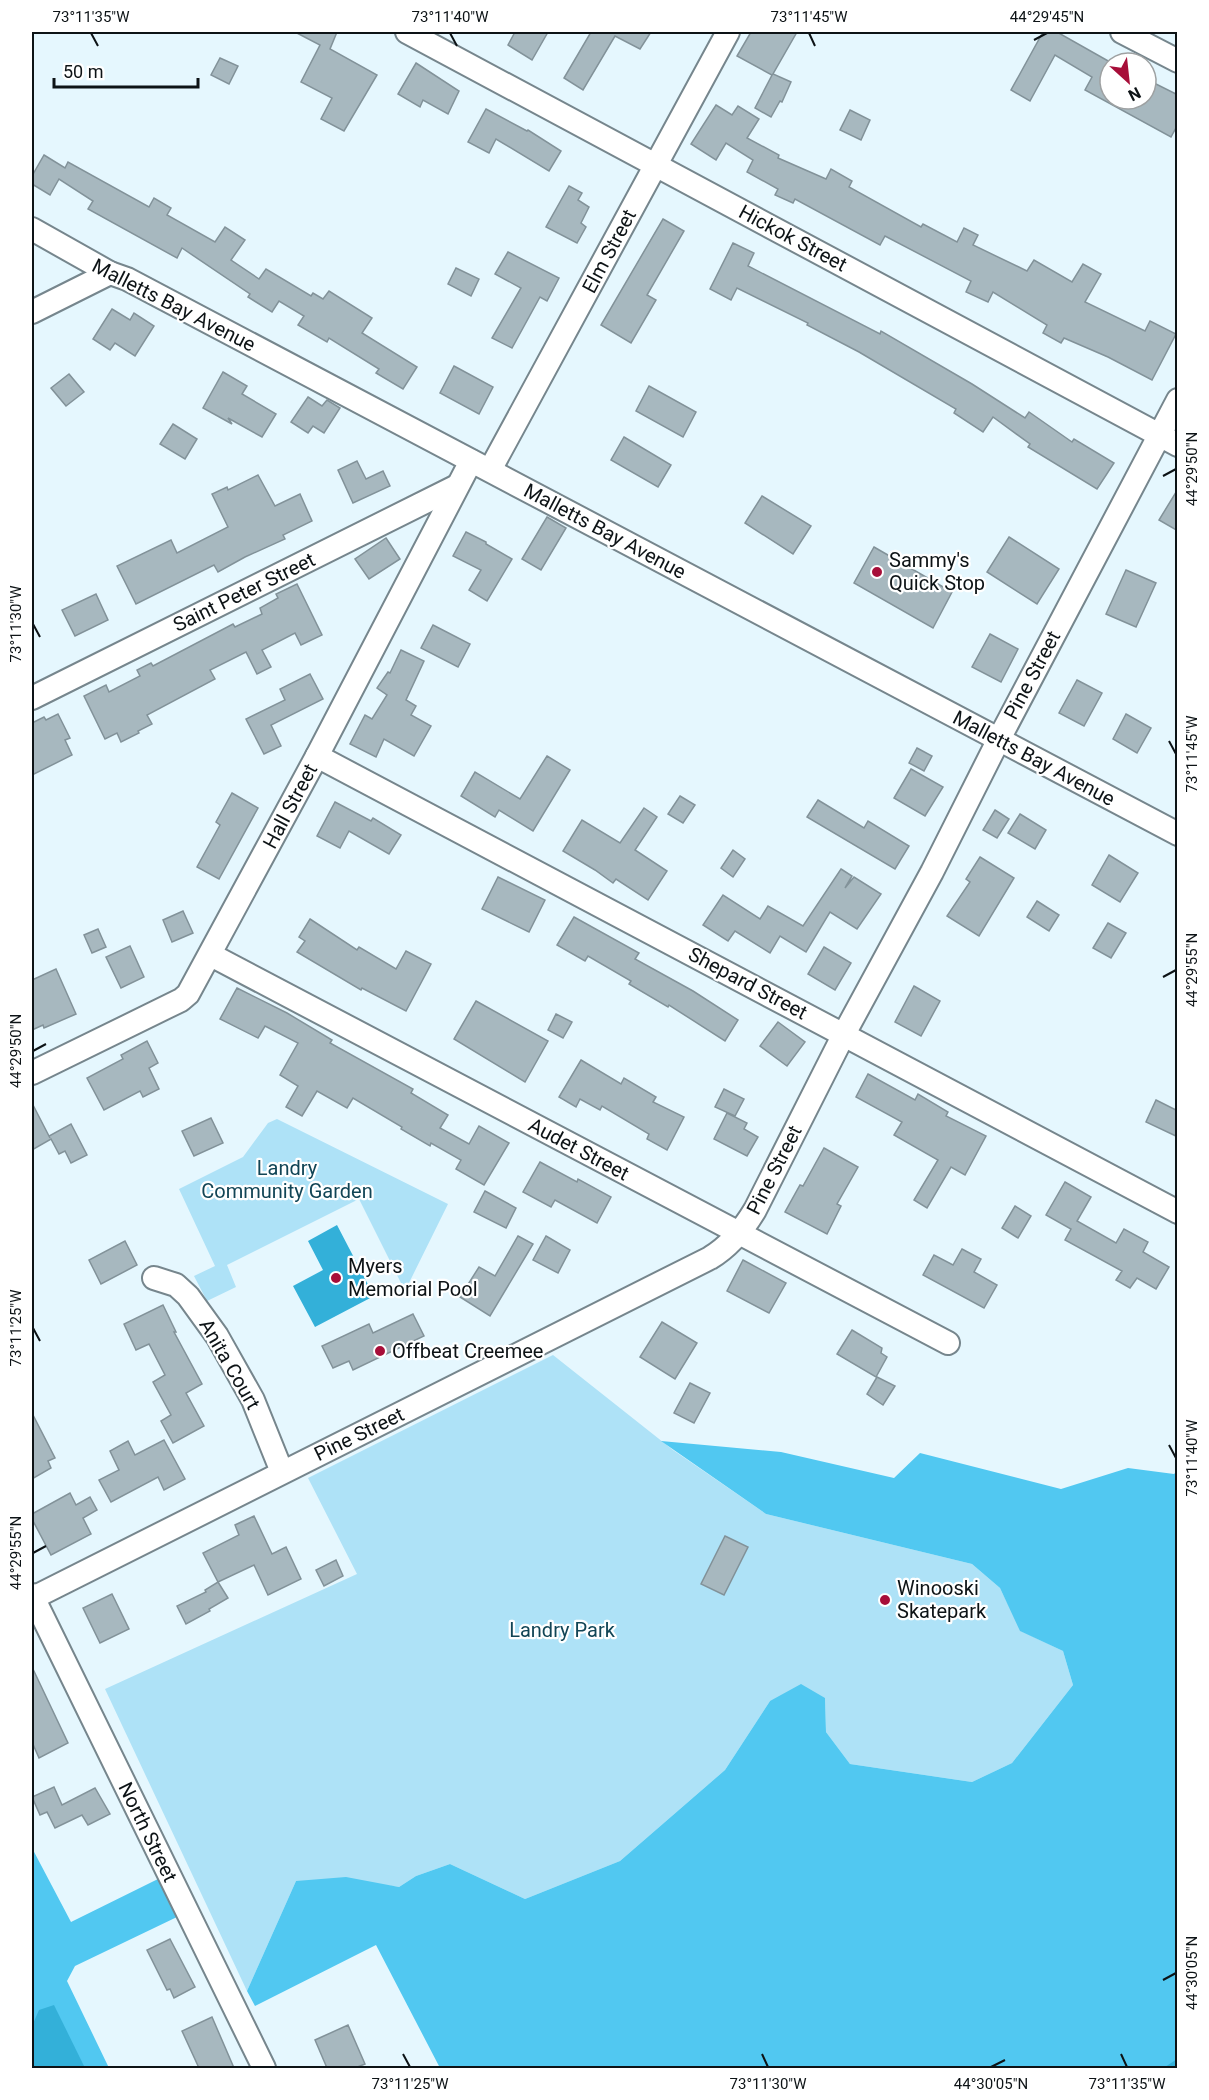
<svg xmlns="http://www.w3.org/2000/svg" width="1209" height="2100" font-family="Roboto,sans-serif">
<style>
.green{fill:#aee2f7}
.forest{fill:#51c8f1}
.water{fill:#33b0d9}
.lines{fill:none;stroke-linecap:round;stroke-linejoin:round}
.stream{stroke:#33b0d9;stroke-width:6}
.building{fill:#a7b8bf;stroke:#829299;stroke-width:1.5}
.minor-casing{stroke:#76868d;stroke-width:26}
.minor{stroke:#fff;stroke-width:22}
.ticks{fill:none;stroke:#0d1316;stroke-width:2}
.poi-dot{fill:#a70e39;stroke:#fff;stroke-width:2}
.labels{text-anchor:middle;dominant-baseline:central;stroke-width:4.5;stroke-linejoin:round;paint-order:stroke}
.street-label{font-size:20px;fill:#0d1316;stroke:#fff}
.poi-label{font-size:20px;fill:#0d1316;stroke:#fff;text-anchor:start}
.park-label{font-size:20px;fill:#114556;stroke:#fff}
.neatline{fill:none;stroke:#0d1316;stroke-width:2}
.ticks-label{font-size:15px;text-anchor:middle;fill:#0d1316}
</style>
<rect width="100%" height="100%" fill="#e5f7fe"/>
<g class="green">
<path d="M277 1119 448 1204 405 1291 359 1199 227 1265 236 1287 207 1301 194 1276 215 1266 179 1189 243 1157 268 1123Z"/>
<path d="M553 1355 673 1450 766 1514 972 1564 1000 1588 1021 1631 1063 1651 1073 1685 1012 1763 972 1782 850 1764 826 1732 825 1698 770 1701 725 1770 620 1861 525 1899 450 1864 416 1876 399 1887 376 1884 296 1881 247 1991 105 1689 357 1574 308 1478Z"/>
</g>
<g class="forest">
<path d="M661 1441 781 1452 894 1478 920 1453 1061 1489 1128 1468 1174 1474 1177 1471V2068H440L376 1945 255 2006 247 1991 296 1881 346 1877 399 1887 416 1876 450 1864 525 1899 620 1861 725 1770 770 1701 801 1684 825 1698 826 1732 850 1764 972 1782 1012 1763 1073 1685 1063 1651 1020 1631 1000 1588 972 1564 766 1514Z"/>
<path d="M32 1848 71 1922 158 1879 177 1917 75 1966 67 1981 109 2068H32Z"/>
</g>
<g class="water">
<path d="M337 1225 374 1296 315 1327 293 1286 323 1270 308 1241Z"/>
<path d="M54 2005 85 2068H32V2026L39 2010Z"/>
</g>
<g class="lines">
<path class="stream" d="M1169 2068 1178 2062"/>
</g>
<g class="building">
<path d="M295 32H337L330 49 377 75 344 131 321 119 332 98 301 82 320 45Z"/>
<path d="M515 32H548L532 60 508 45Z"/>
<path d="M591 32H651L640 49 615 36 583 90 564 78Z"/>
<path d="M751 32H797L773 74 791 82 782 102 780 101 771 117 755 108 772 75 737 56Z"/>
<path d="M1043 32H1057L1110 62V99H1146V79L1178 95V124L1171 137 1085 90 1092 77 1055 55 1030 101 1011 90Z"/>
<path d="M220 58 238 66 229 84 211 75Z"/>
<path d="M416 63 459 91 448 114 423 100 420 107 398 94Z"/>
<path d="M716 105 732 115 738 106 759 119 747 138 779 155 778 158 826 179 831 169 852 181 849 187 921 227 923 224 957 242 964 228 978 235 973 245 1027 271 1034 260 1072 282 1083 264 1101 274 1085 302 1145 331 1150 321 1176 334 1152 380 1108 357 1064 338 1061 343 1043 333 1047 325 993 292 988 302 966 292 971 281 885 236 880 245 795 199 793 203 775 195 778 189 747 172 753 160 726 143 716 160 691 144Z"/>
<path d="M486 109 527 131 528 130 561 151 549 171 496 139 489 153 468 142Z"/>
<path d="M850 110 870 120 861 140 840 130Z"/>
<path d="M44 155 65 168 68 162 149 207 154 198 171 208 167 215 215 242 225 227 245 240 231 260 259 279 266 269 311 296 313 293 323 299 329 291 372 318 362 333 417 367 403 389 376 373 379 369 329 338 327 342 298 325 304 316 279 301 272 312 248 297 250 294 182 248 177 258 88 209 93 201 59 179 50 195 32 184V176Z"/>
<path d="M569 186 582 193 578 200 589 207 581 223 586 227 577 243 546 227Z"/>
<path d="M663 219 684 231 647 295 656 300 631 343 601 325Z"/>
<path d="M733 243 754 253 748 266 880 334 881 331 972 384 1025 418 1029 412 1072 442 1074 439 1114 463 1097 489 1028 447 1030 444 993 417 983 432 954 413 956 409 859 352 807 325 808 323 737 288 731 300 710 289Z"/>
<path d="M508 252 559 278 547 301 540 297 512 348 492 338 521 288 495 274Z"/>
<path d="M456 268 479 279 471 296 448 284Z"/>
<path d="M112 309 130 320 134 313 154 326 135 356 115 343 110 350 93 339Z"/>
<path d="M454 366 493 387 479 414 440 393Z"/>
<path d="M223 372 247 386 242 394 276 414 262 437 228 418 232 424 203 408Z"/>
<path d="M69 374 84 392 66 406 51 388Z"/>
<path d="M649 386 696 412 683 437 636 411Z"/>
<path d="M308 397 322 406 327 400 340 408 324 433 313 426 308 433 291 422Z"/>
<path d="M173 424 197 439 185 459 160 444Z"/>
<path d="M624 437 671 465 658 487 611 460Z"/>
<path d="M357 461 366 479 383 471 390 486 353 503 338 470Z"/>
<path d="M258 475 275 506 300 494 312 521 283 535 285 539 245 557 218 572 214 565 136 604 117 566 171 540 177 553 228 527 212 494 227 487 228 490Z"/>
<path d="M1178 489V531L1159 520Z"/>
<path d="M762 496 811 526 793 554 745 523Z"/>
<path d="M547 517 566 528 541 570 522 559Z"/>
<path d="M466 532 486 542V544L512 559 487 601 469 590 481 570 453 556Z"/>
<path d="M1009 537 1059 569 1037 604 987 572Z"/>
<path d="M386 538 400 559 369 579 355 559Z"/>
<path d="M874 547 952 592 933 628 854 583Z"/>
<path d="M1126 570 1156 583 1136 627 1106 614Z"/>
<path d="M297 584 322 635 301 645 295 633 262 650 271 667 257 674 246 652 210 670 215 679 147 715 152 724 138 731 139 733 121 742 117 733 105 739 84 696 106 685 109 692 140 676 137 670 151 663 153 666 233 624 235 627 262 614 260 608 278 598 276 594Z"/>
<path d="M96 594 108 620 75 636 62 610Z"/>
<path d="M433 625 470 644 458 667 421 648Z"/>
<path d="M990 634 1018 649 1001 682 972 667Z"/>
<path d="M401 650 424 661 406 700 416 706 411 715 431 726 414 756 384 739 376 757 350 744 365 715 372 719 387 695 377 688 388 672 390 673Z"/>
<path d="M310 674 323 699 271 725 281 746 264 754 246 719 285 700 280 689Z"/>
<path d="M1077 680 1102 693 1084 726 1059 713Z"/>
<path d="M58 714 70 738 65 740 72 755 32 775V723L44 717 46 720Z"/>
<path d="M1126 714 1151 728 1137 753 1113 739Z"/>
<path d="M917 748 932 756 924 771 909 763Z"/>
<path d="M547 756 570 770 533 831 499 810 495 817 461 796 475 772 520 799Z"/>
<path d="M911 769 943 787 925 816 894 798Z"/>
<path d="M232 793 258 808 219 879 197 867 220 825 216 822Z"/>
<path d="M680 796 695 805 683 823 668 814Z"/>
<path d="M818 800 864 828 868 821 909 846 895 869 807 817Z"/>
<path d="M335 802 371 821 373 818 401 835 389 854 349 831 340 848 317 836Z"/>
<path d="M644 808 657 817 635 850 667 871 648 900 616 879 613 883 595 870 563 851 582 820 620 843Z"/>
<path d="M995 810 1009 819 997 838 983 830Z"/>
<path d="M1020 814 1046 830 1035 849 1008 833Z"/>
<path d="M733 850 745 859 733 877 721 868Z"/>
<path d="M1109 855 1138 873 1120 902 1092 885Z"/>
<path d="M980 857 1014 878 979 936 947 916 970 882 966 879Z"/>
<path d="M841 869 852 876 845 888 854 877 881 894 857 929 830 912 806 952 780 936 770 953 735 931 728 941 703 925 723 895 760 919 768 906 803 926Z"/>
<path d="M498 877 545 900 529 932 482 909Z"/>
<path d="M1037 901 1059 915 1049 931 1027 917Z"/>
<path d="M183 911 193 933 172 942 163 920Z"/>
<path d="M574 917 639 953 635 959 693 991 738 1020 725 1041 669 1005 668 1007 629 984 631 981 588 956 585 961 557 945Z"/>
<path d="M310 919 357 950 359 947 396 969 406 951 431 964 406 1011 362 988 361 990 297 952 305 941 299 937Z"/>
<path d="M1108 923 1126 933 1111 958 1093 948Z"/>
<path d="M98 929 106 947 92 953 84 935Z"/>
<path d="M130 946 144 977 121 988 106 957Z"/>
<path d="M824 947 851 963 835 990 808 974Z"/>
<path d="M56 969 76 1014 44 1028 43 1025 32 1030V980Z"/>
<path d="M914 986 940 1001 921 1036 895 1022Z"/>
<path d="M237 988 287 1013 332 1040 330 1043 413 1089 411 1093 448 1115 440 1128 469 1144 479 1126 509 1143 484 1185 456 1169 461 1160 431 1143 430 1146 401 1129 402 1127 353 1098 347 1108 317 1091 302 1116 286 1107 298 1086 280 1075 298 1043 265 1026 258 1038 220 1019Z"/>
<path d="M476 1001 548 1041 525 1082 454 1039Z"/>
<path d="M556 1014 572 1022 563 1038 548 1030Z"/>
<path d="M778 1022 805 1042 787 1066 760 1046Z"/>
<path d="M147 1041 158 1063 149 1068 159 1089 143 1097 140 1091 104 1110 87 1078 123 1059 121 1055Z"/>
<path d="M581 1060 621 1084 624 1078 656 1097 653 1102 684 1117 667 1150 647 1139 649 1134 602 1106 600 1110 580 1099 576 1107 559 1097Z"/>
<path d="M868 1074 915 1100 918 1094 948 1112 946 1116 986 1136 965 1175 951 1167 927 1208 914 1200 938 1160 894 1135 902 1122 856 1097Z"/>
<path d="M724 1089 744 1099 735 1116 715 1107Z"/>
<path d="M1156 1100 1178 1111V1137L1146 1122Z"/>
<path d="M32 1103 50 1138 49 1136 71 1124 87 1155 71 1163 65 1151 59 1154 51 1139 32 1150Z"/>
<path d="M727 1113 747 1123 744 1129 758 1137 747 1156 714 1139Z"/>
<path d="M211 1118 223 1143 194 1156 182 1131Z"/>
<path d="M824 1148 858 1167 837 1204 841 1206 827 1234 785 1212 800 1185 803 1186Z"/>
<path d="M540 1162 577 1182 578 1179 611 1197 597 1223 555 1200 551 1207 523 1192Z"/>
<path d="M1065 1182 1091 1197 1077 1221 1116 1243 1124 1229 1148 1242 1143 1252 1169 1267 1156 1289 1137 1278 1130 1288 1116 1280 1122 1271 1065 1240 1071 1229 1046 1215Z"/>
<path d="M485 1191 516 1208 506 1228 474 1212Z"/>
<path d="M1015 1206 1031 1216 1018 1238 1002 1228Z"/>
<path d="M518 1236 533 1244 490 1316 460 1297 479 1267 495 1276Z"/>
<path d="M546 1236 570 1250 558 1273 533 1260Z"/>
<path d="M125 1241 137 1265 101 1284 89 1260Z"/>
<path d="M962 1249 981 1259 974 1272 997 1285 984 1308 923 1275 934 1255 953 1265Z"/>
<path d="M743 1260 786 1283 769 1313 727 1291Z"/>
<path d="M163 1305 176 1332H174L202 1384 186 1393 204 1426 173 1443 161 1421 171 1415 153 1382 165 1375 149 1344 136 1350 124 1324Z"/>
<path d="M413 1314 424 1336 353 1370 349 1361 333 1368 322 1346 369 1324 373 1333Z"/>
<path d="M662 1322 697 1343 675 1379 640 1357Z"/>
<path d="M852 1330 882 1348 881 1353 887 1357 876 1377 837 1354Z"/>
<path d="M877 1377 895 1386 883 1405 867 1394Z"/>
<path d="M690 1383 710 1393 694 1423 674 1413Z"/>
<path d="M32 1413 55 1458 48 1461 51 1468 32 1479Z"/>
<path d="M164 1440 185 1479 164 1490 158 1477 111 1502 99 1480 119 1470 110 1451 128 1441 135 1455Z"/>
<path d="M70 1493 76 1505 90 1497 97 1510 83 1518 91 1534 51 1555 32 1519V1514Z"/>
<path d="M254 1516 272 1554 286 1547 301 1579 268 1595 254 1565 218 1582 203 1553 239 1535 235 1525Z"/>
<path d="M725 1536 748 1547 724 1595 701 1584Z"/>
<path d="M336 1560 343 1576 324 1586 316 1570Z"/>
<path d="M218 1582 228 1598 209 1609 210 1611 186 1624 177 1606 206 1592 205 1590Z"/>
<path d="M112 1594 129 1629 100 1643 83 1608Z"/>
<path d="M32 1667 68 1743 39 1758 32 1742Z"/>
<path d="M54 1787 62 1805 95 1788 110 1814 88 1825 82 1815 55 1828 47 1812 40 1815 32 1797Z"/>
<path d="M170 1939 195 1987 174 1998 170 1989 167 1990 147 1950Z"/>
<path d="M212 2017 234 2068H199L182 2031Z"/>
<path d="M348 2025 365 2064 355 2068H327L315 2040Z"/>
</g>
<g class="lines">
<defs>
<g id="minor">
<path d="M407 32 1178 445"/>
<path d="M1122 32 1178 61"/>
<path d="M32 229 110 273 127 279 1178 834"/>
<path d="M32 312 110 273"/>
<path d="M490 470 728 32"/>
<path d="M32 698 457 486"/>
<path d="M317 756 1178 1212"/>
<path d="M211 955 948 1343"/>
<path d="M32 1073 181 1000 188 994 317 756 471 461"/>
<path d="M154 1278 176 1285 188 1296 217 1336 253 1400 282 1472"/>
<path d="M32 1595 264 2068"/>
<path d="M33 1598 710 1258C730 1246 743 1230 755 1210L844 1034 932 872 999 739 1178 400"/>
</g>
</defs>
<use href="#minor" class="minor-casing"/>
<use href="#minor" class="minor"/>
</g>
<path class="ticks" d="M91 33 98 46M450 33 457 46M809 33 815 46M1034 40 1047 33M1163 476 1176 469M33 624 40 637M1169 741 1176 754M1163 977 1176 970M33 1051 46 1044M33 1328 40 1341M1169 1445 1176 1458M33 1553 46 1546M1163 1980 1176 1973M403 2054 410 2067M762 2054 768 2067M1121 2054 1127 2067M991 2067 1005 2060"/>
<g class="poi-dot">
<circle cx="877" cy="572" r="6"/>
<circle cx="336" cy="1278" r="6"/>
<circle cx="380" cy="1351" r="6"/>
<circle cx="885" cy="1600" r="6"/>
</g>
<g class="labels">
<g class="street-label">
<text transform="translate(793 238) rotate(28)">Hickok Street</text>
<text transform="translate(609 251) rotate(-62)">Elm Street</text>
<text transform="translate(174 305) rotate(27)">Malletts Bay Avenue</text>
<text transform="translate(605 531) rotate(28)">Malletts Bay Avenue</text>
<text transform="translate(244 592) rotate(-26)">Saint Peter Street</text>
<text transform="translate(1032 675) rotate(-62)">Pine Street</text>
<text transform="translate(1034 758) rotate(28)">Malletts Bay Avenue</text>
<text transform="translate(290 806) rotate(-62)">Hall Street</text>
<text transform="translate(748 983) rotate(28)">Shepard Street</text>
<text transform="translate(579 1149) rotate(28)">Audet Street</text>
<text transform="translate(774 1170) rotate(-63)">Pine Street</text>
<text transform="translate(230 1364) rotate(60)">Anita Court</text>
<text transform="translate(359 1434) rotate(-26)">Pine Street</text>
<text transform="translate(148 1832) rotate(64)">North Street</text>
</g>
<g class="poi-label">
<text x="889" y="560">Sammy's<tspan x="889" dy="23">Quick Stop</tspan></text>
<text x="348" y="1266">Myers<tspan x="348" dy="23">Memorial Pool</tspan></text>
<text x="392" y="1351">Offbeat Creemee</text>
<text x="897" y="1588">Winooski<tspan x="897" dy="23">Skatepark</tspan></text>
</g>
<g class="park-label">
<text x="287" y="1168">Landry<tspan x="287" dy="23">Community Garden</tspan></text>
<text x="562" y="1630">Landry Park</text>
</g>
</g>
<rect width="1209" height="2100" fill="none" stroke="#ffffff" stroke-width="66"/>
<g transform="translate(1128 81) rotate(153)"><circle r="28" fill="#ffffff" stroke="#9ea1a2" stroke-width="1.5"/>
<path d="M0-4.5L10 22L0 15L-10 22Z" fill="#a70e39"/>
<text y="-9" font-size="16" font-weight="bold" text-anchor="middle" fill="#0d1316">N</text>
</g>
<path d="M54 78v9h144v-9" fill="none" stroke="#0d1316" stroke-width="3"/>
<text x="63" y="78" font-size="18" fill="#0d1316" stroke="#ffffff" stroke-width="4.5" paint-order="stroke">50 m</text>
<rect x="33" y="33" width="1143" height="2034" class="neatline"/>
<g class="ticks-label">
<text x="91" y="22">73°11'35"W</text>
<text x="450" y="22">73°11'40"W</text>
<text x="809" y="22">73°11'45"W</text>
<text x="1047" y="22">44°29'45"N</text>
<text transform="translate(1192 469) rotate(-90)" y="5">44°29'50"N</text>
<text transform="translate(16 624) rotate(-90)" y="5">73°11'30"W</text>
<text transform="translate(1192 754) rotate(-90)" y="5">73°11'45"W</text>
<text transform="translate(1192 970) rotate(-90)" y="5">44°29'55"N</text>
<text transform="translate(16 1051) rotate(-90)" y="5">44°29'50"N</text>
<text transform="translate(16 1328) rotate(-90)" y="5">73°11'25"W</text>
<text transform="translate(1192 1458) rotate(-90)" y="5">73°11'40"W</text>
<text transform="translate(16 1553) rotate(-90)" y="5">44°29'55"N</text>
<text transform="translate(1192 1973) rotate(-90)" y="5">44°30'05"N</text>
<text x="410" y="2089">73°11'25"W</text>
<text x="768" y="2089">73°11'30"W</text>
<text x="991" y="2089">44°30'05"N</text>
<text x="1127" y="2089">73°11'35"W</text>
</g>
</svg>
